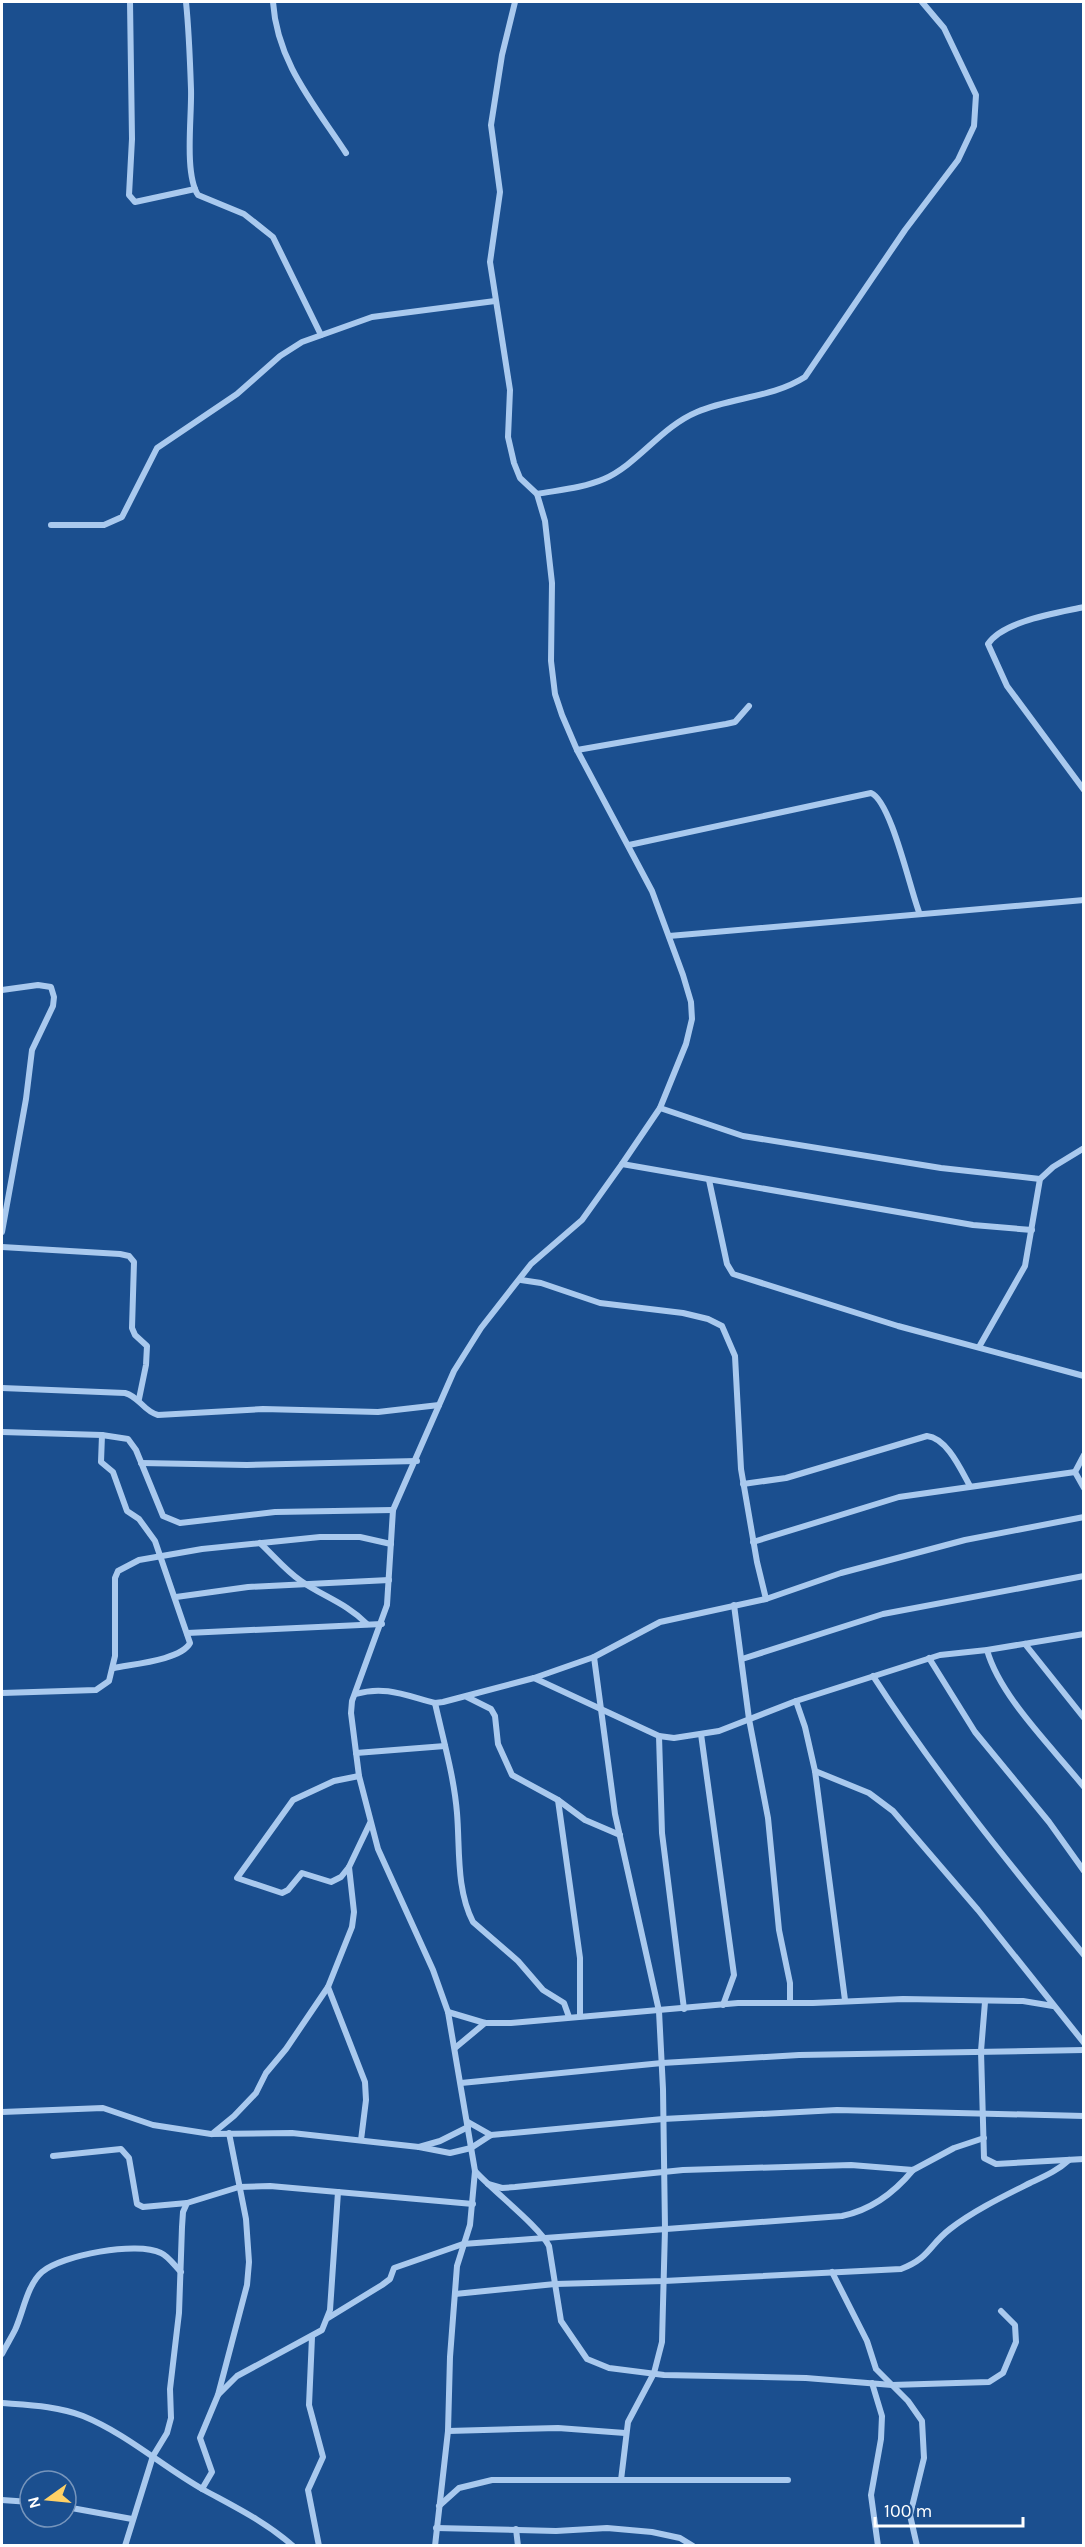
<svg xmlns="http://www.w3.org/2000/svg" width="1085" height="2547" font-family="Karla,sans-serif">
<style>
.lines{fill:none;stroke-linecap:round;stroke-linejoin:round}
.minor{stroke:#a9c9ee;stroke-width:6}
</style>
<rect width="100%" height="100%" fill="#1b4f8f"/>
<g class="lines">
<g class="minor">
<path d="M130 2 132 139 129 195 135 202 195 189"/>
<path d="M186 2C189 31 190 60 191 89 192 116 184 173 198 195L244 214 273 237 321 335"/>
<path d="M273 2C277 62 314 104 346 153"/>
<path d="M537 494C559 490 583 488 604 479 638 464 661 427 697 412 732 397 772 398 805 377L905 230 958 160 974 126 976 95 944 28 922 2"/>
<path d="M51 525H104L122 517 157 448 237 394 280 356 302 342 372 317 495 301"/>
<path d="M1084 607C1057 613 1003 621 988 644L1007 686 1084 790"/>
<path d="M577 750 726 724 735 722 749 706"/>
<path d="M629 845 871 793C891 801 910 889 919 912"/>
<path d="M669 936 1084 900"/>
<path d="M2 990 38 985 51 987 54 997 53 1006 32 1050 26 1099 2 1232"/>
<path d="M660 1108 743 1136 941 1168 1040 1179"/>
<path d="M622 1164 973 1225 1032 1230"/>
<path d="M709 1180 727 1264 733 1274 898 1326 1084 1376"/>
<path d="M2 1247 120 1254 129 1256 134 1262 132 1328 135 1335 147 1346 146 1365 139 1399"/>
<path d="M521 1280 541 1283 600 1303 683 1313 708 1319 722 1326 735 1356 741 1469 757 1562 766 1599"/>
<path d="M979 1347 1025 1266 1040 1179 1053 1167 1084 1148"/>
<path d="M2 1388 125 1393C140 1397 143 1411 158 1415L263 1409 378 1412 439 1405"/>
<path d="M2 1432 102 1435 128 1439 136 1450 163 1516 180 1523 275 1512 393 1510"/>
<path d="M102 1435 101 1462 113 1472 127 1511 139 1519 155 1541 190 1643C181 1660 133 1664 114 1668"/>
<path d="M1084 1455 1075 1472 1084 1488"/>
<path d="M141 1463 247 1465 417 1461"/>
<path d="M743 1484 786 1478 927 1436C947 1438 961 1470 970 1486"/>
<path d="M753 1542 899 1497 1075 1472"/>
<path d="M260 1543C273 1555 286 1571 301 1581 324 1597 346 1603 367 1624"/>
<path d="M176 1597 248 1587 389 1580"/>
<path d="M734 1605 749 1719 768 1818 779 1930 790 1983V2003"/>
<path d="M187 1633 382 1624"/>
<path d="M1025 1644 1084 1718"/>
<path d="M987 1650C1000 1697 1053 1748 1084 1787"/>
<path d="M594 1657 615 1814 659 2011 663 2089 665 2229 662 2342 654 2373 628 2422 621 2480"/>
<path d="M929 1658 975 1732 1049 1822 1084 1871"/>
<path d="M742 1659 883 1614 1084 1576"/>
<path d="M873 1676C936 1774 1010 1865 1084 1955"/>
<path d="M534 1678 659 1736 674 1738 719 1731 796 1701 940 1655 987 1650 1084 1634"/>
<path d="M2 1693 96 1690 109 1681 115 1656V1578L118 1571 139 1560 202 1549 320 1537H360L391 1544"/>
<path d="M356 1694C385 1685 407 1696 435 1703L443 1702 534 1678 594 1657 660 1622 766 1599 841 1573 965 1540 1084 1517"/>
<path d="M467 1697 491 1709 495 1716 498 1744 512 1775 558 1800 585 1820 620 1835"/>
<path d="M796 1701 805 1727 815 1771 845 2000"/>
<path d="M435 1703C443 1739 454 1776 457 1813 460 1849 456 1889 473 1922L518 1961 543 1990 564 2003 569 2017"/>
<path d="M701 1734 734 1975 723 2005"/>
<path d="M659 1736 662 1833 684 2009"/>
<path d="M356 1753 445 1746"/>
<path d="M815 1771 869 1793 893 1811 978 1910 1084 2043"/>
<path d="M558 1800 580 1958V2016"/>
<path d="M349 1867 341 1877 331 1882 302 1873 288 1890 282 1893 237 1878 293 1800 334 1781 359 1776"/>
<path d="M985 2002 981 2051 984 2158 996 2164 1084 2159"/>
<path d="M448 2012 485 2023H511L738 2003H813L903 1999 1023 2001 1053 2006"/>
<path d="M455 2048 485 2023"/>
<path d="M461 2083 662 2063 799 2055 1084 2050"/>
<path d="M2 2112 103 2108 153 2125 211 2134 292 2133 419 2147 450 2153 471 2148 491 2135 663 2119 837 2110 1084 2116"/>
<path d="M468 2122 491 2135"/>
<path d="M212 2134 234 2116 256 2093 266 2073 286 2049 328 1987"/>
<path d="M361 2140 366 2100 365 2082 328 1987 352 1927 354 1912 349 1867 370 1823"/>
<path d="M419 2147 440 2141 468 2127"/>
<path d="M53 2156 121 2149 129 2158 137 2204 143 2207 187 2203"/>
<path d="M475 2171C493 2191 540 2227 549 2246L561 2321 587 2359 609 2368 664 2375 806 2378 892 2385 989 2382 1003 2373 1016 2342 1015 2325 1001 2311"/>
<path d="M488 2184 502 2188 515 2187 683 2170 851 2165 913 2170 954 2148 984 2138"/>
<path d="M832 2272 867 2341 876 2369 908 2401 922 2421 924 2458 910 2515 917 2546"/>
<path d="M455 2294 555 2284 664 2281 901 2269C930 2258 929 2245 950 2229 973 2211 1004 2196 1030 2183 1045 2176 1057 2171 1069 2160"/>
<path d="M328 2318 382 2285 390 2279 394 2268 463 2244 842 2216C871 2210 894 2193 913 2170"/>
<path d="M312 2337 309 2405 323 2457 308 2490 319 2546"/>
<path d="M2 2354C6 2346 11 2338 15 2330 23 2313 27 2285 42 2272 62 2255 137 2241 161 2253 168 2256 175 2266 181 2272"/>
<path d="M872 2383 882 2416 881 2439 871 2495 878 2546"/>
<path d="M218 2395 237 2376 322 2330 330 2310 338 2192"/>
<path d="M2 2403C28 2405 58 2406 83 2416 127 2434 163 2467 204 2490 235 2507 266 2522 293 2546"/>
<path d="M448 2431 558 2428 625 2433"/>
<path d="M202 2489 212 2472 200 2438 218 2395 247 2285 249 2262 246 2219 229 2133"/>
<path d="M2 2500 30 2502"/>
<path d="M439 2506 459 2488 492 2480H788"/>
<path d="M66 2507 132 2519"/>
<path d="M436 2528 556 2531 607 2528 652 2532 680 2538 693 2546"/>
<path d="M516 2529 518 2546"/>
<path d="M125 2546 153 2456 167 2433 171 2418 170 2389 179 2313 182 2227 183 2212 187 2203 239 2187 270 2186 473 2204"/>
<path d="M435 2546 448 2431 450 2357 457 2266 470 2225 475 2171 448 2012 433 1970 378 1849 359 1776 351 1713 352 1701 387 1605 393 1510 454 1371 481 1328 531 1264 582 1220 622 1164 660 1108 686 1044 692 1019 691 1002 683 975 652 891 577 750 562 715 555 694 551 661 552 583 545 521 537 494 520 478 514 463 508 437 510 390 490 262 500 192 491 125 502 55 515 2"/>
</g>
</g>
<rect width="1085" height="2547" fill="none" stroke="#ffffff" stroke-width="6"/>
<g transform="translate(48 2499) rotate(255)"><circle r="28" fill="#1b4f8f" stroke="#7695bc" stroke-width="1.5"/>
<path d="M0-4.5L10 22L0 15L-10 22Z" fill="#ffd166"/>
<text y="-9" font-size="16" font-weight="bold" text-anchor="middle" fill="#ffffff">N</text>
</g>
<path d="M875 2517v9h148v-9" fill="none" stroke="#ffffff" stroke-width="3"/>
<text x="884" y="2517" font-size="18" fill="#ffffff" stroke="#1b4f8f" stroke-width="4.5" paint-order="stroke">100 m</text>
</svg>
